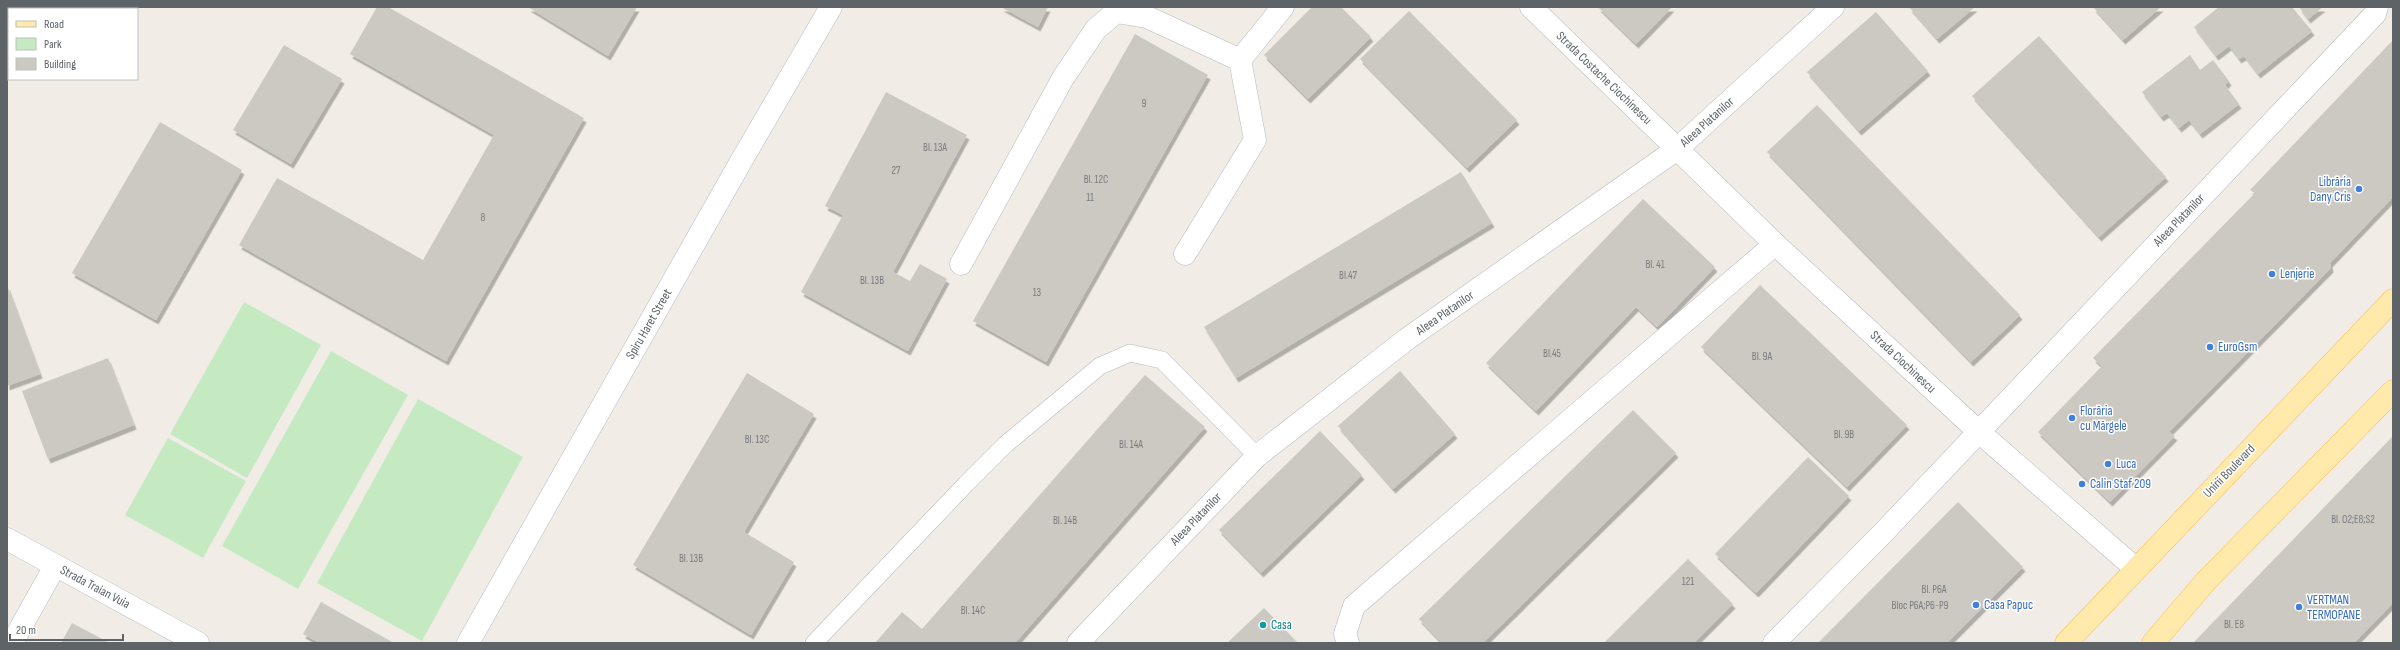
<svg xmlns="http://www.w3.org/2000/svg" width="2400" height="650" font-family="'Sofia Sans Condensed',sans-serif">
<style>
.green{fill:#c5eac1}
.building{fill:#ccc8c2;filter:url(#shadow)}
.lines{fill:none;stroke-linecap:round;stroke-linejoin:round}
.lane-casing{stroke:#b6b9bd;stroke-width:18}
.street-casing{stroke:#b6b9bd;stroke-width:23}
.secondary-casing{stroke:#b7bbc0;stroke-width:23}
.primary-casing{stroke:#fdbd53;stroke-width:23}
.lane{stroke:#fff;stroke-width:17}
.street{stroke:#fff;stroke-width:22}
.secondary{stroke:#fff;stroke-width:22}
.primary{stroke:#ffeaac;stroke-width:22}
.shop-dot{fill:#3f7fe0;stroke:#fff;stroke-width:1.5}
.culture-dot{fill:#0f9aa8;stroke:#fff;stroke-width:1.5}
.labels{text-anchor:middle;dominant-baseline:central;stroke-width:3;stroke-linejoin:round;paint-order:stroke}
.number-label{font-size:11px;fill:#797c7e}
.street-label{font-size:13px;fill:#5d6367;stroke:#fff}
.shop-label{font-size:13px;fill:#366cbe;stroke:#fff;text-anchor:start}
.culture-label{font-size:13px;fill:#0d838f;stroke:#fff;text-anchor:start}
</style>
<defs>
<filter id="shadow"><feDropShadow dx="2.5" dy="4.5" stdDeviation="0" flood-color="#0004"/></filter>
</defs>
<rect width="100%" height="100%" fill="#f1ede6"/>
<g class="green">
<path d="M244 302 321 345 247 478 170 434Z"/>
<path d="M331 351 408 395 298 589 222 546Z"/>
<path d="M418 399 523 457 422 641 317 583Z"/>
<path d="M168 438 246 481 203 558 125 515Z"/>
</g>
<g class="building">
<path d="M377 7H388L584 118 446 361 239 245 277 178 423 260 494 135 350 54Z"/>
<path d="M528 7H637L608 56Z"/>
<path d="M1001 7H1048L1038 27Z"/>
<path d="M1312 7H1341L1371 37 1308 99 1264 55Z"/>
<path d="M1598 7H1672L1636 44Z"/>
<path d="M1909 7H1975L1937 39Z"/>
<path d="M2093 7H2161L2123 40Z"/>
<path d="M2219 7H2292L2312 31 2258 74 2244 56 2239 59 2229 46 2216 56 2194 27Z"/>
<path d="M2299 7H2323L2308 19Z"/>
<path d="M1409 11 1517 120 1467 168 1360 59Z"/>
<path d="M1876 12 1928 71 1859 131 1807 72Z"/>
<path d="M1135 34 1208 75 1046 362 973 321Z"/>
<path d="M2039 36 2166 177 2099 237 1972 96Z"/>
<path d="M2393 40V197L2330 263 2331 268 2169 432 2175 436 2110 502 2038 432 2102 366 2093 358 2255 193 2250 190Z"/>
<path d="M284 45 342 79 291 164 233 130Z"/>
<path d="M2190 55 2200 70 2213 60 2229 81 2225 85 2239 104 2200 134 2189 120 2179 128 2167 113 2161 117 2142 92Z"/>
<path d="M886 92 967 135 893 272 910 281 920 264 947 279 908 351 801 292 843 215 825 206Z"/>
<path d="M1817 105 2020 315 1971 362 1767 152Z"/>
<path d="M160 122 242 170 156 320 72 273Z"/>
<path d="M1461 172 1492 223 1236 378 1204 327Z"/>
<path d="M1643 199 1715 267 1657 327 1636 307 1536 411 1486 363Z"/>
<path d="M7 285 40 374 7 386Z"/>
<path d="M1760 285 1907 425 1847 487 1701 347Z"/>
<path d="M108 358 134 425 48 459 22 391Z"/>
<path d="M1400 371 1455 434 1393 489 1338 426Z"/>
<path d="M747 373 814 414 744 532 794 562 751 635 633 565Z"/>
<path d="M1145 375 1205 427 1015 643H875L902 612 922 629Z"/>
<path d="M1633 410 1676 453 1483 643H1442L1419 619Z"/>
<path d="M1320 431 1362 475 1261 573 1219 530Z"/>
<path d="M2393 436V603L2354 643H2193Z"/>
<path d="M1808 457 1849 496 1756 593 1715 554Z"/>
<path d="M1958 502 2023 567 1947 643H1818Z"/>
<path d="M1688 559 1733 604 1694 643H1604Z"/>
<path d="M321 602 394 643H320L303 634Z"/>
<path d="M1264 608 1298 643H1227Z"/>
<path d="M72 623 110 643H61Z"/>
</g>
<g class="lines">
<defs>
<path id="lane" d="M814 643 966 484 1006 444 1100 366 1130 353 1162 360 1257 456"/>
<g id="street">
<path d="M1531 7 1775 244 1978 431 2136 569"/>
<path d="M1185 254 1255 140 1240 60"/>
<path d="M961 264 1063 78 1096 29 1116 12 1147 17 1240 60 1283 7"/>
<path d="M7 539 198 643"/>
<path d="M12 643 55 566"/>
<path d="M1078 643 1257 456 1407 339 1677 149 1833 7"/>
<path d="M1348 643 1345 634 1354 606 1775 244"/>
<path d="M1774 643 1882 534 2375 14 2377 7"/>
</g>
<path id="secondary" d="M468 643 740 163 831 7"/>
<g id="primary">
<path d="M2066 643 2393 300"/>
<path d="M2153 643 2206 581 2393 391"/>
</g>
</defs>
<use href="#lane" class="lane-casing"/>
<use href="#street" class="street-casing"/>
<use href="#secondary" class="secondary-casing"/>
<use href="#primary" class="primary-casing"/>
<use href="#lane" class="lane"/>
<use href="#street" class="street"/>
<use href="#secondary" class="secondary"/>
<use href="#primary" class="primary"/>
</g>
<g class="shop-dot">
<circle cx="2359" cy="189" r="4"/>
<circle cx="2272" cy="274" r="4"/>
<circle cx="2210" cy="347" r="4"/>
<circle cx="2072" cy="418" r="4"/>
<circle cx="2108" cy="464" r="4"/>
<circle cx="2082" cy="484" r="4"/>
<circle cx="1976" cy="605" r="4"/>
<circle cx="2299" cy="607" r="4"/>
</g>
<circle class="culture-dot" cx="1263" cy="625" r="4"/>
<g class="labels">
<g class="number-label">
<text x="1144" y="103">9</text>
<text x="935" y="147">Bl. 13A</text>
<text x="896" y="170">27</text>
<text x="1096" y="179">Bl. 12C</text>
<text x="1090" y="197">11</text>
<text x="483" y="217">8</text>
<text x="1655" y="264">Bl. 41</text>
<text x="1348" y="275">Bl.47</text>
<text x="872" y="280">Bl. 13B</text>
<text x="1037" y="292">13</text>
<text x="1552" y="353">Bl.45</text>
<text x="1762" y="356">Bl. 9A</text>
<text x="1844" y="434">Bl. 9B</text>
<text x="757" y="439">Bl. 13C</text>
<text x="1131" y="444">Bl. 14A</text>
<text x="2353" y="519">Bl. O2;E8;S2</text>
<text x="1065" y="520">Bl. 14B</text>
<text x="691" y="558">Bl. 13B</text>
<text x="1688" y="581">121</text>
<text x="1934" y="589">Bl. P6A</text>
<text x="1920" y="605">Bloc P6A;P6-P9</text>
<text x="973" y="610">Bl. 14C</text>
<text x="2234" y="624">Bl. E8</text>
</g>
<g class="street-label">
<text transform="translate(1604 78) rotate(44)">Strada Costache Ciochinescu</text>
<text transform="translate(1707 122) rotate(-42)">Aleea Platanilor</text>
<text transform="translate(2179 220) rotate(-46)">Aleea Platanilor</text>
<text transform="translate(1445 313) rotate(-35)">Aleea Platanilor</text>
<text transform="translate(649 324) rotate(-60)">Spiru Haret Street</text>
<text transform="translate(1903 362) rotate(43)">Strada Ciochinescu</text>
<text transform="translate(2229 471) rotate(-46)">Unirii Boulevard</text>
<text transform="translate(1196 519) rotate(-46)">Aleea Platanilor</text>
<text transform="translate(95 587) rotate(28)">Strada Traian Vuia</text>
</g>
<g class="shop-label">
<text x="2351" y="182" text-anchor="end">Librăria<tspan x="2351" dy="15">Dany Cris</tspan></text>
<text x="2280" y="274">Lenjerie</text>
<text x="2218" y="347">EuroGsm</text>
<text x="2080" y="411">Florăria<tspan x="2080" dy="15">cu Mărgele</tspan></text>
<text x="2116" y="464">Luca</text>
<text x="2090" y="484">Calin Staf 209</text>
<text x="2307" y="600">VERTMAN<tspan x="2307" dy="15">TERMOPANE</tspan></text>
<text x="1984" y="605">Casa Papuc</text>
</g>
<g class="culture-label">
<text x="1271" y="625">Casa</text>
</g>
</g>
<rect width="2400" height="650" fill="none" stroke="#5d6367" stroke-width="16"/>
<rect x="8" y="8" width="130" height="72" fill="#ffffff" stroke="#bec1c2"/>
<rect x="16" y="21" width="20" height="6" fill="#ffeaac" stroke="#bec1c2"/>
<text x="44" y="28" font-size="12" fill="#5d6367">Road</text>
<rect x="16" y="38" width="20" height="12" fill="#c5eac1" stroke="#bec1c2"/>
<text x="44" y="48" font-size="12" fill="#5d6367">Park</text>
<rect x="16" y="58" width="20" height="12" fill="#ccc8c2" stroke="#bec1c2"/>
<text x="44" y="68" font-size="12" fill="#5d6367">Building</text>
<path d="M10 634v6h113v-6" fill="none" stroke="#5d6367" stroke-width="2"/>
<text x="16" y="634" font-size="12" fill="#5d6367" stroke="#ffffff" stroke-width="3" paint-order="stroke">20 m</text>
</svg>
